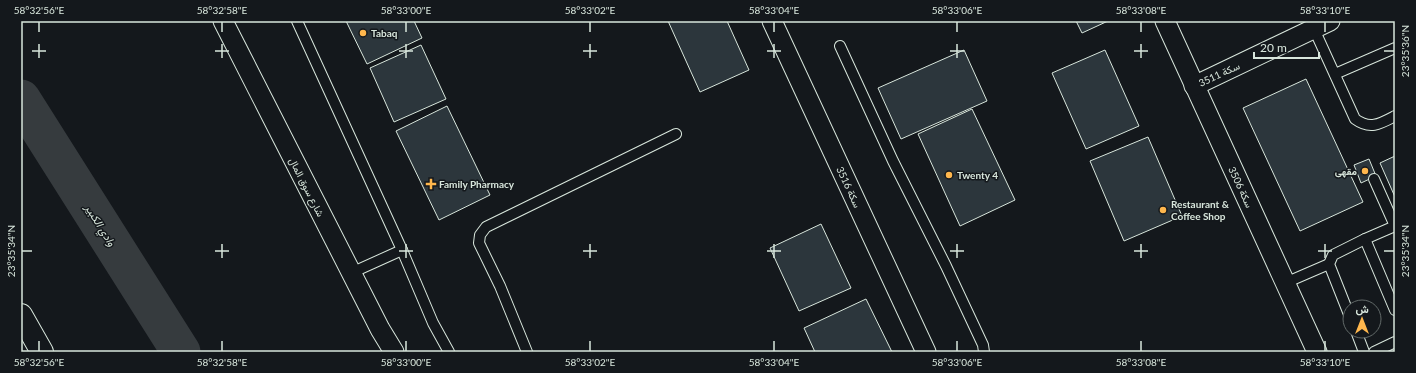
<svg xmlns="http://www.w3.org/2000/svg" width="1416" height="373" font-family="Lato,Vazirmatn,sans-serif">
<style>
.lines{fill:none;stroke-linecap:round;stroke-linejoin:round}
.river{stroke:#363b3e;stroke-width:39}
.building{fill:#2c363c;stroke:#d8e6dc}
.lane-casing{stroke:#d8e6dc;stroke-width:12}
.street-casing{stroke:#d8e6dc;stroke-width:21}
.secondary-casing{stroke:#d8e6dc;stroke-width:24}
.lane{stroke:#14181c;stroke-width:10}
.street{stroke:#14181c;stroke-width:19}
.secondary{stroke:#14181c;stroke-width:22}
.ticks{fill:none;stroke:#d8e6dc;stroke-width:1.5}
.poi-dot{fill:#ffb74d;stroke:#14181c;stroke-width:1.5}
.labels{text-anchor:middle;dominant-baseline:central;stroke-width:3;stroke-linejoin:round;paint-order:stroke}
.poi-label{font-size:10px;font-weight:bold;fill:#d8e6dc;stroke:#14181c;text-anchor:start}
.street-label{font-size:10px;fill:#d8e6dc;stroke:#14181c}
.water-label{font-size:11px;font-style:italic;fill:#d8e6dc;stroke:#14181c}
.neatline{fill:none;stroke:#d8e6dc;stroke-width:1.5}
.ticks-label{font-size:10px;text-anchor:middle;fill:#d8e6dc}
</style>
<rect width="100%" height="100%" fill="#14181c"/>
<g class="lines">
<path class="river" d="M21 99 181 352"/>
</g>
<g class="building">
<path d="M346 21H414L422 38 367 64Z"/>
<path d="M668 21H727L749 70 700 92Z"/>
<path d="M1076 21H1108L1082 33Z"/>
<path d="M421 45 446 99 394 122 370 68Z"/>
<path d="M964 50 987 101 901 139 878 88Z"/>
<path d="M1105 50 1139 126 1086 149 1052 73Z"/>
<path d="M1306 79 1363 202 1300 231 1243 108Z"/>
<path d="M447 106 490 195 439 220 396 131Z"/>
<path d="M972 109 1015 200 960 226 918 134Z"/>
<path d="M1148 137 1182 216 1124 241 1090 161Z"/>
<path d="M1395 156V197L1380 163Z"/>
<path d="M1369 159 1376 176 1361 183 1354 165Z"/>
<path d="M821 224 851 288 799 311 770 248Z"/>
<path d="M866 299 892 352H815L804 328Z"/>
</g>
<g class="lines">
<defs>
<g id="lane">
<path d="M297 21 402 250 433 323 449 352"/>
<path d="M1314 29 1355 119C1370 130 1380 124 1395 116"/>
<path d="M840 46 893 161 946 266 983 345 984 352"/>
<path d="M1335 74 1395 48"/>
<path d="M1374 179 1395 226"/>
<path d="M1365 239 1395 310"/>
<path d="M351 273 402 250"/>
<path d="M1285 283 1329 264"/>
<path d="M1350 317 1329 264 1333 255 1365 239 1395 226"/>
<path d="M1356 331 1364 352"/>
<path d="M527 352 500 286 479 243 480 235 486 227 676 134"/>
<path d="M1374 352 1395 342"/>
</g>
<g id="street">
<path d="M223 21 380 329 394 352"/>
<path d="M772 21 926 352"/>
<path d="M1165 21 1317 352"/>
<path d="M1194 86 1330 21"/>
</g>
<path id="secondary" d="M21 315 42 352"/>
</defs>
<use href="#lane" class="lane-casing"/>
<use href="#street" class="street-casing"/>
<use href="#secondary" class="secondary-casing"/>
<use href="#lane" class="lane"/>
<use href="#street" class="street"/>
<use href="#secondary" class="secondary"/>
</g>
<path class="ticks" d="M39 22V32M222 22V32M406 22V32M590 22V32M774 22V32M957 22V32M1141 22V32M1325 22V32M39 44V58M222 44V58M406 44V58M590 44V58M774 44V58M957 44V58M1141 44V58M32 51H46M215 51H229M399 51H413M583 51H597M767 51H781M950 51H964M1134 51H1148M1384 51H1394M222 244V258M406 244V258M590 244V258M774 244V258M957 244V258M1141 244V258M1325 244V258M22 251H32M215 251H229M399 251H413M583 251H597M767 251H781M950 251H964M1134 251H1148M1318 251H1332M1384 251H1394M39 341V351M222 341V351M406 341V351M590 341V351M774 341V351M957 341V351M1141 341V351M1325 341V351"/>
<g class="poi-dot">
<circle cx="363" cy="33" r="4"/>
<circle cx="1365" cy="171" r="4"/>
<circle cx="949" cy="175" r="4"/>
<path d="M429 178h4v4h4v4h-4v4h-4v-4h-4v-4h4z"/>
<circle cx="1163" cy="210" r="4"/>
</g>
<g class="labels">
<g class="poi-label">
<text x="371" y="33">Tabaq</text>
<text x="1357" y="171" text-anchor="end">مقهى</text>
<text x="957" y="175">Twenty 4</text>
<text x="439" y="184">Family Pharmacy</text>
<text x="1171" y="204">Restaurant &amp;<tspan x="1171" dy="12">Coffee Shop</tspan></text>
</g>
<g class="street-label">
<text transform="translate(1219 74) rotate(-25)">سكة 3511</text>
<text transform="translate(307 187) rotate(63)">شارع سوق المال</text>
<text transform="translate(849 187) rotate(65)">سكة 3516</text>
<text transform="translate(1241 187) rotate(65)">سكة 3506</text>
</g>
<g class="water-label">
<text transform="translate(101 225) rotate(58)">وادي الكبير</text>
</g>
</g>
<rect width="1416" height="373" fill="none" stroke="#14181c" stroke-width="44"/>
<g transform="translate(1362 319)"><circle r="19" fill="#14181c" stroke="#626a69"/>
<path d="M0-3L7 15L0 10L-7 15Z" fill="#ffb74d"/>
<text y="-6" font-size="11" font-weight="bold" text-anchor="middle" fill="#d8e6dc">ش</text>
</g>
<path d="M1254 52v6h65v-6" fill="none" stroke="#d8e6dc" stroke-width="2"/>
<text x="1260" y="52" font-size="12" fill="#d8e6dc" stroke="#14181c" stroke-width="3" paint-order="stroke">20 m</text>
<rect x="22" y="22" width="1372" height="329" class="neatline"/>
<g class="ticks-label">
<text x="39" y="14">58°32'56"E</text>
<text x="222" y="14">58°32'58"E</text>
<text x="406" y="14">58°33'00"E</text>
<text x="590" y="14">58°33'02"E</text>
<text x="774" y="14">58°33'04"E</text>
<text x="957" y="14">58°33'06"E</text>
<text x="1141" y="14">58°33'08"E</text>
<text x="1325" y="14">58°33'10"E</text>
<text transform="translate(1405 51) rotate(-90)" y="4">23°35'36"N</text>
<text transform="translate(11 251) rotate(-90)" y="4">23°35'34"N</text>
<text transform="translate(1405 251) rotate(-90)" y="4">23°35'34"N</text>
<text x="39" y="366">58°32'56"E</text>
<text x="222" y="366">58°32'58"E</text>
<text x="406" y="366">58°33'00"E</text>
<text x="590" y="366">58°33'02"E</text>
<text x="774" y="366">58°33'04"E</text>
<text x="957" y="366">58°33'06"E</text>
<text x="1141" y="366">58°33'08"E</text>
<text x="1325" y="366">58°33'10"E</text>
</g>
</svg>
